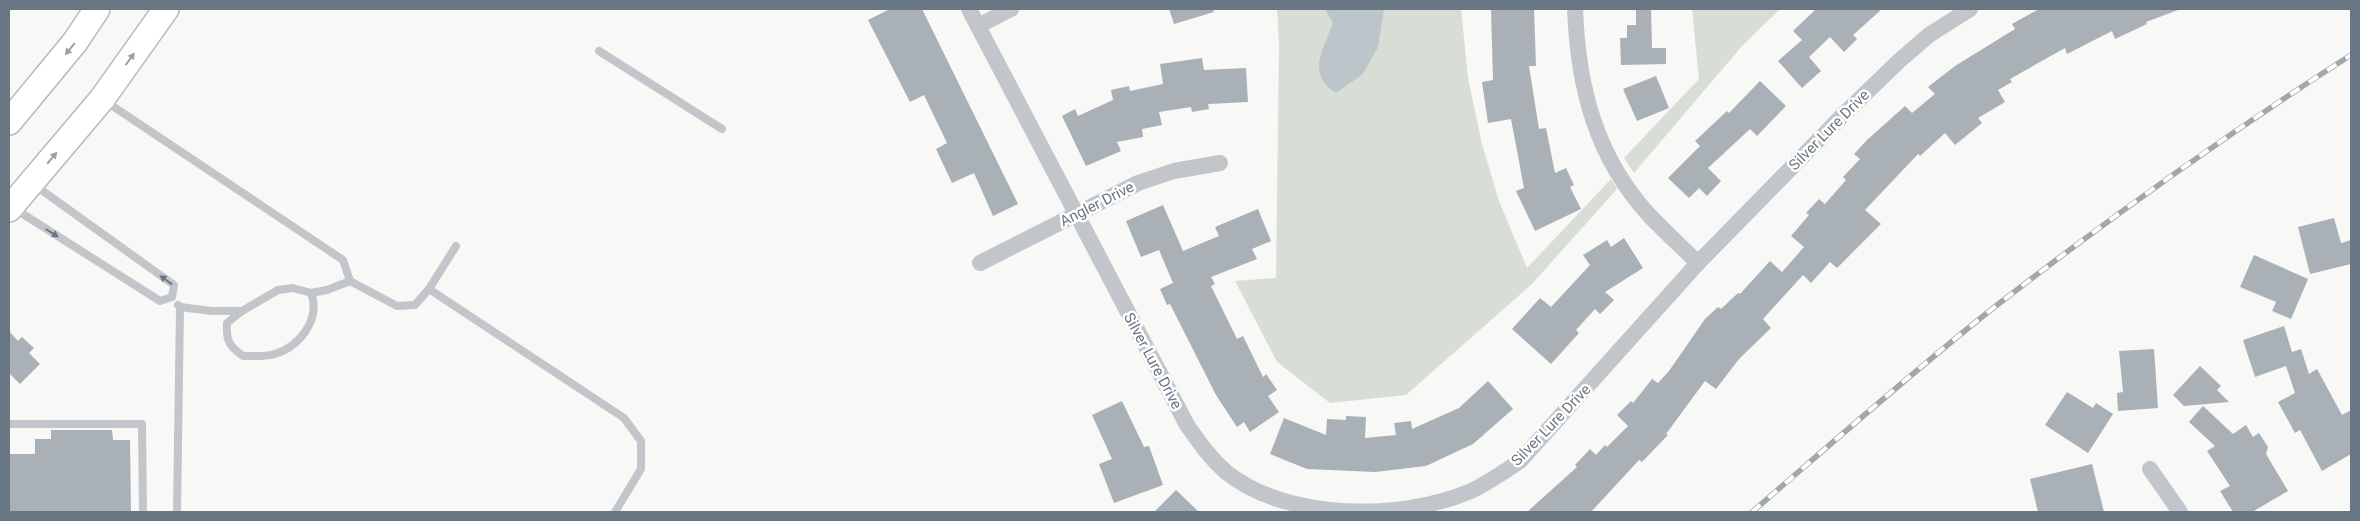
<svg xmlns="http://www.w3.org/2000/svg" width="2360" height="521" font-family="Roboto,sans-serif">
<style>
.green{fill:#d8ddd5}
.water{fill:#bcc5ca}
.building{fill:#a9b0b6}
.lines{fill:none;stroke-linecap:round;stroke-linejoin:round}
.primary-casing{stroke:#b5b9bd;stroke-width:28}
.service{stroke:#c2c5c9;stroke-width:8}
.minor{stroke:#c2c5c9;stroke-width:16}
.primary{stroke:#fff;stroke-width:25}
.rail-casing{stroke:#a1a7ad;stroke-width:5.5}
.rail{stroke:#fff;stroke-width:4;stroke-dasharray:11;stroke-linecap:butt}
.oneway{fill:#96a0aa}
.oneway2{fill:#697785}
.labels{text-anchor:middle;dominant-baseline:central;stroke-width:5;stroke-linejoin:round;paint-order:stroke}
.street-label{font-size:15px;fill:#697785;stroke:#fff}
</style>
<rect width="100%" height="100%" fill="#f8f8f6"/>
<g class="green">
<path d="M1277 9H1461L1468 78 1482 144 1499 201 1527 268 1611 179 1617 189 1532 284 1406 395 1330 403 1277 362 1235 281 1276 278 1279 45Z"/>
<path d="M1692 9H1780L1742 46 1634 173 1624 158 1699 79Z"/>
</g>
<path class="water" d="M1325 9H1384L1378 47 1363 74 1336 93C1306 73 1323 51 1333 23Z"/>
<g class="building">
<path d="M890 9H922L1018 204 993 216 974 173 952 183 936 149 947 143 924 95 910 102 868 20Z"/>
<path d="M1169 9H1213L1214 12 1174 24Z"/>
<path d="M1491 9H1534L1536 66H1529L1539 129 1546 128 1555 173 1566 168 1574 185 1570 187 1581 209 1535 231 1516 191 1524 188 1511 119 1488 123 1482 82 1493 80Z"/>
<path d="M1636 9H1651L1652 48H1666V64L1621 65 1620 38H1627V25H1636Z"/>
<path d="M1816 9H1882L1853 35 1857 39 1844 52 1830 37 1809 57 1821 71 1802 88 1778 61 1802 40 1793 31Z"/>
<path d="M2039 9 2178 10 2146 22 2147 24 2115 39 2112 31 2067 54 2065 48 2010 79 2012 82 1998 90 2005 102 1978 118 1982 123 1955 145 1945 133 1920 156 1918 154 1865 210 1881 224 1837 268 1830 262 1811 283 1803 275 1763 319 1771 328 1739 359 1716 389 1705 381 1666 434 1668 435 1642 462 1639 460 1591 512H1527L1577 467 1575 465 1590 449 1596 455 1605 445 1607 447 1628 426 1617 415 1631 401 1633 403 1652 379 1658 383 1669 371 1705 319 1718 307 1721 309 1738 293 1740 294 1770 261 1782 272 1804 247 1791 236 1809 215 1806 213 1819 199 1825 204 1846 180 1843 177 1860 159 1854 154 1867 140 1905 106 1912 113 1935 94 1928 87 1955 66 2015 29 2012 24Z"/>
<path d="M1202 58 1204 70 1246 68 1248 102 1208 104 1209 109 1192 112 1191 107 1159 112 1162 125 1142 129 1143 137 1117 142 1121 151 1086 166 1062 116 1075 109 1078 116 1113 100 1111 90 1129 86 1130 91 1163 84 1160 64Z"/>
<path d="M1656 76 1669 108 1637 121 1623 89Z"/>
<path d="M1760 81 1786 106 1757 136 1750 129 1708 168 1721 181 1707 196 1699 188 1689 198 1668 178 1700 146 1695 141 1727 111 1729 113Z"/>
<path d="M1163 205 1183 251 1219 236 1215 227 1258 209 1271 241 1252 249 1257 259 1211 277 1215 284 1211 286 1237 339 1243 336 1263 377 1266 374 1277 390 1268 396 1279 412 1250 432 1244 422 1237 427 1216 395 1170 304 1167 305 1160 289 1173 283 1159 250 1141 257 1126 221Z"/>
<path d="M2334 218 2341 243 2351 240V264L2310 274 2298 227Z"/>
<path d="M1624 238 1643 268 1605 292 1614 300 1600 314 1595 309 1576 330 1579 333 1551 364 1512 329 1540 298 1551 307 1590 265 1583 255 1607 240 1611 247Z"/>
<path d="M2254 255 2308 279 2291 319 2272 311 2276 302 2240 287Z"/>
<path d="M2284 326 2292 352 2301 349 2309 374 2317 369 2342 415 2351 410V454L2322 471 2300 430 2295 433 2278 402 2295 393 2286 366 2255 377 2243 340Z"/>
<path d="M9 331 18 341 22 337 34 348 29 353 40 364 20 384 9 373Z"/>
<path d="M2154 349 2158 408 2118 411 2117 393 2123 392 2119 351Z"/>
<path d="M2200 366 2221 386 2217 390 2229 402 2184 406 2173 395Z"/>
<path d="M1488 381 1513 409 1473 444 1426 466 1375 472 1307 469 1270 454 1284 418 1326 435 1327 419 1346 420V416L1366 417 1365 438 1396 435 1394 423 1411 421 1412 429 1459 408Z"/>
<path d="M2067 392 2093 408 2096 403 2113 414 2088 453 2045 425Z"/>
<path d="M1122 401 1144 447 1149 446 1163 485 1114 503 1099 464 1112 459 1092 415Z"/>
<path d="M2203 406 2233 434 2246 425 2253 437 2259 433 2268 447 2266 454 2288 491 2252 512H2233L2220 491 2230 486 2207 451 2215 446 2189 422Z"/>
<path d="M51 430H112L113 440H130L131 512H9V454H35V439H51Z"/>
<path d="M2092 464 2104 512H2038L2030 479Z"/>
<path d="M1176 490 1199 512H1154Z"/>
</g>
<g class="lines">
<defs>
<g id="primary">
<path d="M9 122 75 42 97 9"/>
<path d="M9 209 102 99 166 9"/>
</g>
</defs>
<use href="#primary" class="primary-casing"/>
<g class="service">
<path d="M599 51 722 129"/>
<path d="M105 101 343 260 350 281 397 306 415 305 429 289 456 246"/>
<path d="M15 209 160 301 172 297 174 285 33 184"/>
<path d="M429 289 624 418 641 441V469L615 512"/>
<path d="M178 305 180 307 212 311H242L278 290 293 288 311 293 327 290 350 281"/>
<path d="M242 311 227 323C226 341 229 346 243 356 254 356 265 357 275 354 300 346 321 319 311 293"/>
<path d="M9 424H142L143 512"/>
<path d="M177 512 180 307"/>
</g>
<g class="minor">
<path d="M969 9 1187 425C1199 442 1210 458 1226 472 1287 521 1401 521 1471 491 1488 483 1504 472 1520 461L1698 263 1842 116 1899 61 1929 35 1970 9"/>
<path d="M1575 9C1578 86 1595 156 1649 215 1665 232 1682 247 1698 263"/>
<path d="M978 26 1011 9"/>
<path d="M980 263 1138 183 1174 171 1220 163"/>
<path d="M2150 469 2180 512"/>
</g>
<use href="#primary" class="primary"/>
<defs>
<path id="rail" d="M1752 512C1831 444 1910 374 1992 309 2108 219 2227 134 2351 55"/>
</defs>
<use href="#rail" class="rail-casing"/>
<use href="#rail" class="rail"/>
</g>
<defs><path id="oneway-solid" d="M-6-.8H1V-3.2L6.5 0L1 3.2V.8H-6Z" transform="scale(1.25)"/></defs>
<g class="oneway">
<use href="#oneway-solid" transform="translate(70 49) rotate(129)"/>
<use href="#oneway-solid" transform="translate(130 59) rotate(-54)"/>
<use href="#oneway-solid" transform="translate(52 158) rotate(-50)"/>
</g>
<g class="oneway2">
<use href="#oneway-solid" transform="translate(52 233) rotate(32)"/>
<use href="#oneway-solid" transform="translate(166 280) rotate(-144)"/>
</g>
<g class="labels">
<g class="street-label">
<text transform="translate(1829 130) rotate(-45)">Silver Lure Drive</text>
<text transform="translate(1097 204) rotate(-27)">Angler Drive</text>
<text transform="translate(1153 361) rotate(62)">Silver Lure Drive</text>
<text transform="translate(1551 425) rotate(-46)">Silver Lure Drive</text>
</g>
</g>
<rect width="2360" height="521" fill="none" stroke="#697785" stroke-width="20"/>
</svg>
